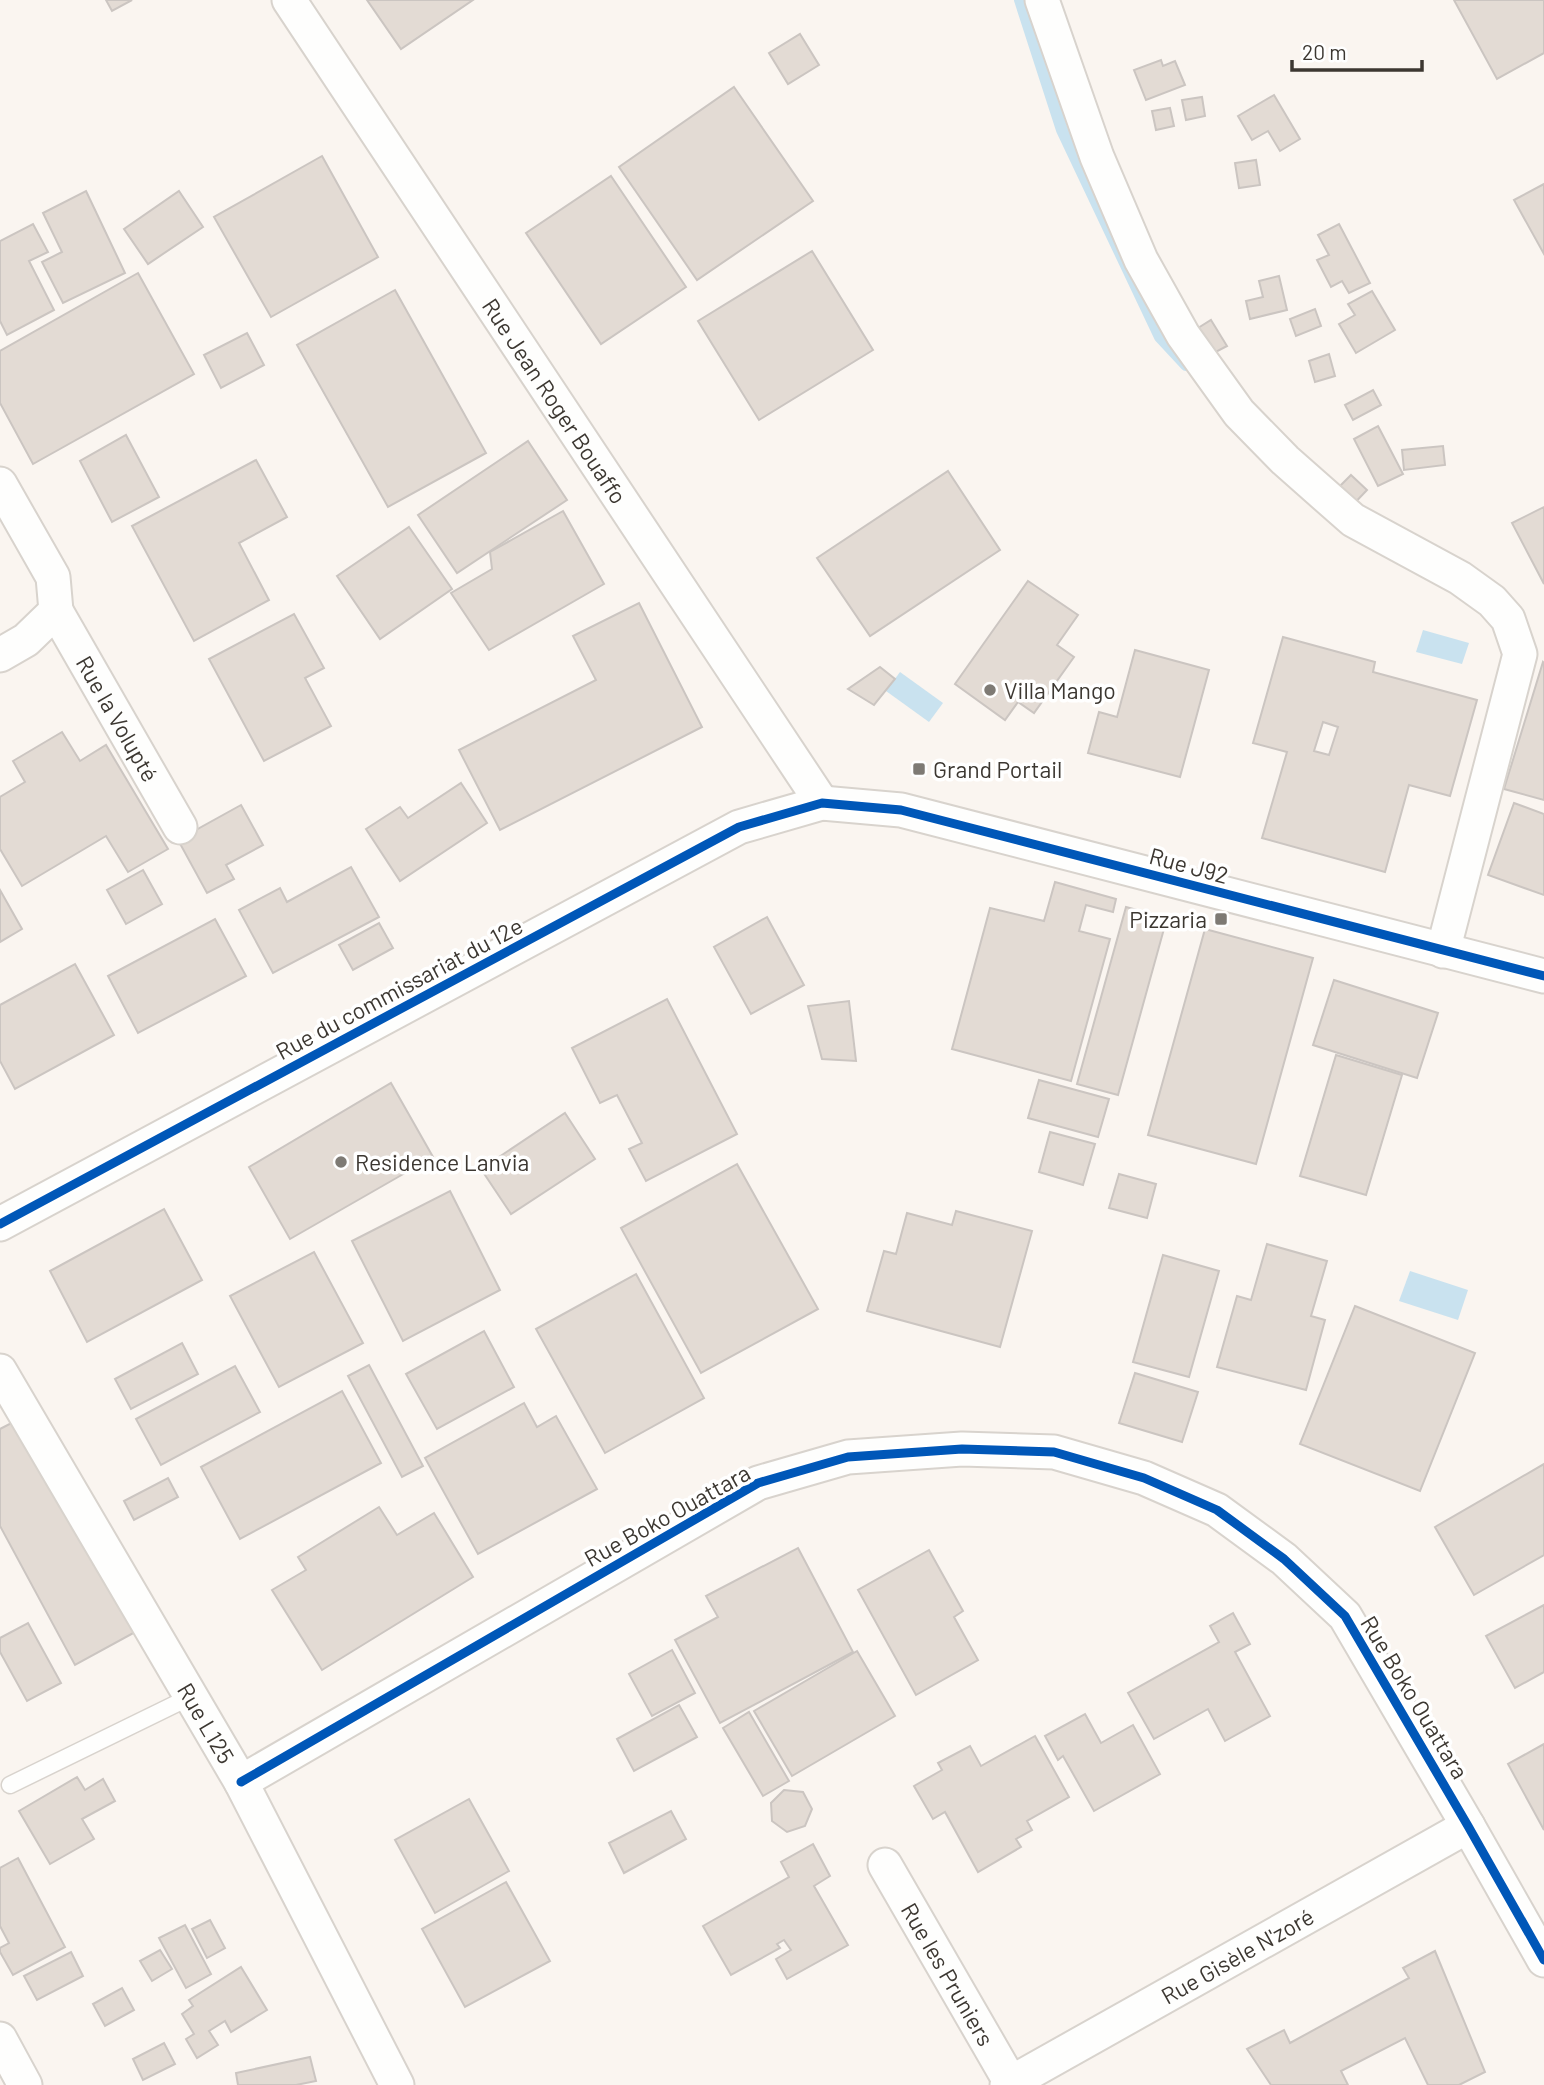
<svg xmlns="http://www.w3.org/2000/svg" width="1544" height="2085" font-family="Barlow,sans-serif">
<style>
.water{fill:#c9e2ef}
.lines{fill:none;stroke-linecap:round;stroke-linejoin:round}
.stream{stroke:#c9e2ef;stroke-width:12}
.building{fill:#e3dbd4;stroke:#cbc5c1;stroke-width:2;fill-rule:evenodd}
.lane-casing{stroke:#d8d3cd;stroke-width:19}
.street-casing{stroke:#d8d3cd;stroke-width:37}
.lane{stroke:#fefefd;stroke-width:16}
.street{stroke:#fefefd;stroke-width:33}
.cycleway-casing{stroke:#fff;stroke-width:13}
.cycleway{stroke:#0057b8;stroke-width:9}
.poi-dot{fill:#7e7a74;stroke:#fff;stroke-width:2.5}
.labels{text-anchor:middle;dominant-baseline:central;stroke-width:7;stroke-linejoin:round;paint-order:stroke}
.street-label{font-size:23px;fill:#3c3731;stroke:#fff}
.poi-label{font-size:23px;fill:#3c3731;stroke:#fff;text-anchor:start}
</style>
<rect width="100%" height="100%" fill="#faf5f0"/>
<g class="water">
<path d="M1423 630 1469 643 1462 664 1416 652Z"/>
<path d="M900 672 943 703 929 722 886 691Z"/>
<path d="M1410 1271 1468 1290 1458 1320 1399 1301Z"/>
</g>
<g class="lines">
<path class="stream" d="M1020 0 1062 130 1160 337 1186 365"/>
</g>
<g class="building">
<path d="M106 0H132L112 11Z"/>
<path d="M367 0H473L401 49Z"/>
<path d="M1454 0H1544V53L1497 79Z"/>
<path d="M800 34 819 65 788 84 769 53Z"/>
<path d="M1161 60 1163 66 1175 61 1185 85 1146 100 1134 70Z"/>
<path d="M734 87 813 201 697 280 619 167Z"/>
<path d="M1274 95 1300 139 1280 151 1268 131 1252 140 1238 116Z"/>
<path d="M1202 97 1205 116 1186 120 1182 100Z"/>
<path d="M1170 108 1174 126 1156 130 1152 111Z"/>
<path d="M322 156 378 257 271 317 214 217Z"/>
<path d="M1256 160 1260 185 1239 188 1235 163Z"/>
<path d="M611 176 686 287 601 344 526 233Z"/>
<path d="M1544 184V254L1514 200Z"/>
<path d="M86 191 125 273 63 303 42 262 62 252 43 213Z"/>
<path d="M179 191 203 227 148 264 124 229Z"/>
<path d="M33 224 48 252 29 261 54 310 7 335 0 321V241Z"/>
<path d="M1339 224 1370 283 1349 293 1342 281 1331 287 1317 260 1329 255 1318 235Z"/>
<path d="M812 251 873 350 759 420 698 321Z"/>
<path d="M138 273 194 374 33 464 0 403V351Z"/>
<path d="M1279 276 1287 310 1250 319 1246 301 1263 297 1259 281Z"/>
<path d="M395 290 486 453 388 507 297 345Z"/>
<path d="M1372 291 1395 330 1356 353 1339 324 1355 315 1348 304Z"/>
<path d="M1315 309 1321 326 1296 336 1290 319Z"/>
<path d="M1211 320 1227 346 1212 354 1198 328Z"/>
<path d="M247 333 264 365 221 388 204 355Z"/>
<path d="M1329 354 1335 376 1315 382 1309 361Z"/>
<path d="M1373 390 1381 405 1353 420 1345 405Z"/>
<path d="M1378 426 1403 474 1378 486 1354 439Z"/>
<path d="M126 435 159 497 112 522 80 461Z"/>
<path d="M528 441 567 500 457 573 418 515Z"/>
<path d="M1443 446 1445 465 1404 470 1402 450Z"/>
<path d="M256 460 287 517 239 543 269 600 194 641 132 526Z"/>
<path d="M948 471 1000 550 870 636 817 558Z"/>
<path d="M1351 475 1367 490 1348 510 1332 494Z"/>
<path d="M1544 507V584L1512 523Z"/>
<path d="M563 511 604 584 489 650 451 593 492 569 490 552Z"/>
<path d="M409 527 452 589 380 639 337 576Z"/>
<path d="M1028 581 1078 615 1057 645 1074 657 1034 713 1018 702 1005 720 955 684Z"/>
<path d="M639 603 702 727 500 830 459 750 596 680 573 636Z"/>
<path d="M294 614 324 668 305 678 331 726 264 761 209 659Z"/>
<path d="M1283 637 1375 662 1373 672 1477 700 1450 796 1409 785 1385 872 1262 838 1287 752 1253 743ZM1323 722 1338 727 1329 755 1314 751Z"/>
<path d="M1135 650 1209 670 1180 777 1088 753 1099 712 1117 717Z"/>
<path d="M1543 662 1544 663V800L1504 789Z"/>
<path d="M880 667 895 679 874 705 848 689Z"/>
<path d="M62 732 80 761 106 745 168 849 128 872 106 836 22 886 0 849V797L25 782 13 761Z"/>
<path d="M461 783 487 823 400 881 366 829 400 807 408 818Z"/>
<path d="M1514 803 1544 814V895L1488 875Z"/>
<path d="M241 805 263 845 226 865 234 879 207 893 178 840Z"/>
<path d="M351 867 379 917 273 973 239 910 280 888 287 902Z"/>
<path d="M143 870 162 904 126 924 107 890Z"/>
<path d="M1055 882 1116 899 1113 912 1086 905 1079 931 1110 939 1071 1081 952 1049 990 908 1044 921Z"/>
<path d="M0 890 22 929 0 942Z"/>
<path d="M1126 907 1167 918 1118 1095 1077 1084Z"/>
<path d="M767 917 804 985 751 1014 714 947Z"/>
<path d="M215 919 246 976 138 1033 108 976Z"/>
<path d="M379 923 393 948 353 970 339 945Z"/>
<path d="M1205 929 1313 958 1256 1164 1148 1135Z"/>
<path d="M75 964 114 1035 15 1089 0 1061V1005Z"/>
<path d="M1334 980 1438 1013 1417 1078 1313 1045Z"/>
<path d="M667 999 737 1134 646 1181 629 1149 642 1143 617 1095 600 1103 572 1048Z"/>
<path d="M849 1001 856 1061 822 1059 808 1006Z"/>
<path d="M1336 1055 1402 1075 1366 1195 1300 1176Z"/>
<path d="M1039 1080 1109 1099 1098 1137 1028 1118Z"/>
<path d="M391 1083 433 1157 290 1239 249 1167Z"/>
<path d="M565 1113 595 1159 511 1214 481 1169Z"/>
<path d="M1050 1132 1095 1144 1083 1185 1039 1172Z"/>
<path d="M737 1164 818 1309 701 1373 621 1228Z"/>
<path d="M1119 1174 1156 1184 1147 1218 1109 1208Z"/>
<path d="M450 1191 500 1290 403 1341 352 1241Z"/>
<path d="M164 1209 202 1280 87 1342 50 1271Z"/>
<path d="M956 1211 1032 1231 1000 1347 867 1311 884 1251 896 1254 907 1213 952 1225Z"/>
<path d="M1267 1244 1327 1261 1311 1316 1325 1320 1306 1390 1217 1367 1237 1296 1251 1300Z"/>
<path d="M314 1252 363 1343 279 1387 230 1296Z"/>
<path d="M1163 1255 1219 1271 1189 1377 1133 1362Z"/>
<path d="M636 1274 704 1398 605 1453 536 1329Z"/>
<path d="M1355 1306 1475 1353 1420 1491 1300 1444Z"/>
<path d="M484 1331 514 1387 437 1429 406 1374Z"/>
<path d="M182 1343 198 1374 131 1409 115 1379Z"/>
<path d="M369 1365 423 1466 402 1477 348 1376Z"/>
<path d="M235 1366 260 1412 161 1465 136 1419Z"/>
<path d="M1135 1373 1198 1392 1182 1442 1119 1423Z"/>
<path d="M342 1391 381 1463 240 1539 201 1467Z"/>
<path d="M524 1403 537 1427 556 1416 597 1489 478 1554 425 1458Z"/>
<path d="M21 1418 137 1631 75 1665 0 1526V1429Z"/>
<path d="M1544 1464V1555L1474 1595 1435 1527Z"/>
<path d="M168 1478 178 1497 134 1520 124 1501Z"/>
<path d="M379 1507 397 1535 434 1513 473 1577 322 1670 272 1590 306 1570 298 1557Z"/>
<path d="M798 1548 853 1652 720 1723 675 1640 718 1617 706 1596Z"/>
<path d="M929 1550 963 1611 954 1617 978 1660 916 1695 858 1590Z"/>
<path d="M1544 1605V1672L1515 1688 1486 1636Z"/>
<path d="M1233 1613 1250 1644 1235 1652 1270 1716 1225 1741 1208 1709 1154 1739 1128 1693 1219 1642 1210 1626Z"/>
<path d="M28 1623 61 1683 27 1701 0 1652V1638Z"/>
<path d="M672 1650 695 1693 652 1716 629 1674Z"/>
<path d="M857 1651 895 1716 792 1776 754 1711Z"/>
<path d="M679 1705 697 1737 634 1771 617 1739Z"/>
<path d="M749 1712 789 1781 763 1796 723 1728Z"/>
<path d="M1085 1714 1101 1743 1133 1725 1160 1774 1094 1811 1063 1756 1058 1760 1045 1736Z"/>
<path d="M1035 1736 1069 1797 1027 1821 1032 1830 1016 1839 1021 1847 978 1872 945 1812 933 1819 914 1786 942 1770 938 1763 970 1746 981 1766Z"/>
<path d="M1544 1744V1830L1508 1764Z"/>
<path d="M77 1777 85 1790 103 1779 115 1801 82 1819 94 1839 50 1864 19 1811Z"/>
<path d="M784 1790 803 1792 812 1809 805 1826 787 1832 772 1821 771 1803Z"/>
<path d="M469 1799 509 1871 435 1913 395 1840Z"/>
<path d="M671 1811 686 1839 624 1873 609 1843Z"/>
<path d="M813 1844 830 1876 814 1886 848 1945 787 1979 776 1959 791 1950 784 1940 777 1944 780 1948 731 1975 703 1926 789 1877 781 1862Z"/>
<path d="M18 1858 65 1947 13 1975 0 1952V1948L9 1943 0 1926V1868Z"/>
<path d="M506 1882 550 1961 465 2007 422 1929Z"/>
<path d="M210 1920 225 1948 207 1958 192 1929Z"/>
<path d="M185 1925 211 1974 186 1988 159 1938Z"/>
<path d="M160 1950 172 1969 152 1981 140 1961Z"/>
<path d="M1435 1951 1485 2072 1459 2085H1428L1405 2038 1341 2071 1348 2085H1271L1247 2049 1284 2030 1290 2043 1409 1978 1403 1968Z"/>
<path d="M71 1952 83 1976 37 2000 24 1976Z"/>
<path d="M241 1967 267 2010 231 2032 225 2021 209 2031 218 2045 197 2058 186 2039 194 2034 182 2014 193 2006 189 2000Z"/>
<path d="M122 1988 134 2010 105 2026 93 2004Z"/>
<path d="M164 2043 175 2064 143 2080 133 2059Z"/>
<path d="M310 2057 316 2081 296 2085H238L236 2073Z"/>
</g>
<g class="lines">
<defs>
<path id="lane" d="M10 1785 192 1696"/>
<g id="street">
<path id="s1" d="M289 0 822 803"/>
<path d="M1042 0 1097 157 1141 260 1183 335 1239 413 1285 460 1353 520 1460 578 1492 601 1508 619 1520 654 1443 951"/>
<path d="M0 484 53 577 56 611 26 640 0 655"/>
<path id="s2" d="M56 611 180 827"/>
<path d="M0 1224 739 827 822 803 901 810 1544 976"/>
<path id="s3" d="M0 1371 241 1782 397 2085"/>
<path d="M241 1782 758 1483 848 1457 962 1449 1054 1452 1144 1478 1217 1510 1284 1559 1345 1616 1468 1826 1544 1960"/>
<path id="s4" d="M885 1865 1011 2083"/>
<path d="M0 2039 25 2085"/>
<path id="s5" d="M1007 2085 1468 1826"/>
</g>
</defs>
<use href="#lane" class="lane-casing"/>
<use href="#street" class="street-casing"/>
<use href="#lane" class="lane"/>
<use href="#street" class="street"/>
<defs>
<g id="cycleway">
<path d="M0 1224 739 827 822 803 901 810 1544 976"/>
<path d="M241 1782 758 1483 848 1457 962 1449 1054 1452 1144 1478 1217 1510 1284 1559 1345 1616 1468 1826 1544 1960"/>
</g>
</defs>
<use href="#cycleway" class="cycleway-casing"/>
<use href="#cycleway" class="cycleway"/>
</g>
<g class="poi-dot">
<circle cx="990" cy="690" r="7"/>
<rect x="912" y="762" width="14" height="14" rx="3.5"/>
<rect x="1214" y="912" width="14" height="14" rx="3.5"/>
<circle cx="341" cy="1162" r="7"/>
</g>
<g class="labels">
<g class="street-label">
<text stroke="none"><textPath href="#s1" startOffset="481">Rue Jean Roger Bouaffo</textPath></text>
<text stroke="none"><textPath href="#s2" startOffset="124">Rue la Volupté</textPath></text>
<text transform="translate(1189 865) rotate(15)">Rue J92</text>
<text transform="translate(399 988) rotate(-28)">Rue du commissariat du 12e</text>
<text transform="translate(667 1515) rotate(-29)">Rue Boko Ouattara</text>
<text transform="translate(1415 1697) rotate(59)">Rue Boko Ouattara</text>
<text stroke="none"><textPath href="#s3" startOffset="408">Rue L125</textPath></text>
<text stroke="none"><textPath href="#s5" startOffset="264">Rue Gisèle N'zoré</textPath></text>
<text stroke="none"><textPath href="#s4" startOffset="126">Rue les Pruniers</textPath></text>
</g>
<g class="poi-label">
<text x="1004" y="690">Villa Mango</text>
<text x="933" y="769">Grand Portail</text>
<text x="1207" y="919" text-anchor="end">Pizzaria</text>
<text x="355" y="1162">Residence Lanvia</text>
</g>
</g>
<path d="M1292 60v10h130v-10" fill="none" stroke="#3c3731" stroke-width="3.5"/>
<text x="1302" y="60" font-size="21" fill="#3c3731" stroke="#ffffff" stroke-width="5" paint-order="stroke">20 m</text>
</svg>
